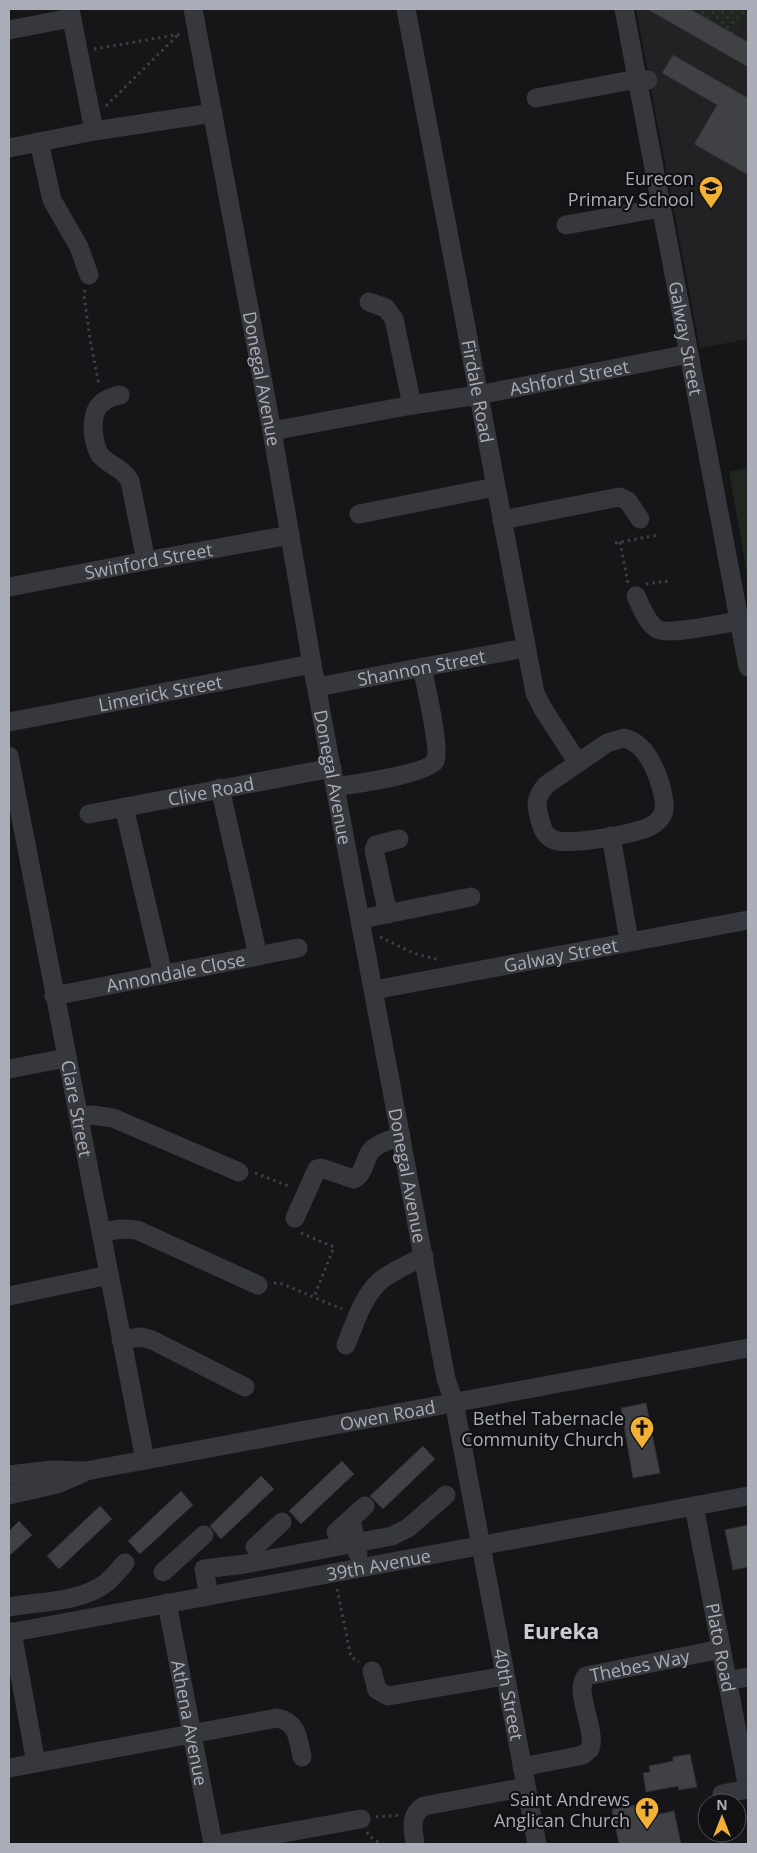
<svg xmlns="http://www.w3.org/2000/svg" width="757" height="1853" font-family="'Open Sans',sans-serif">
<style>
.built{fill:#222225}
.grass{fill:url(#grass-dots)}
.garden{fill:#1e261f}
.building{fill:#404145;stroke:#303034}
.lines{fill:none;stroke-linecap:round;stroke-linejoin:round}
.path{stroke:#3d3f44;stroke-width:3;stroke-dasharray:2.5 4;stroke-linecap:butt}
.minor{stroke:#37383d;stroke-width:19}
.labels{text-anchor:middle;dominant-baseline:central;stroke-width:4.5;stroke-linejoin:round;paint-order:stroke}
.poi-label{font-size:18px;fill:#a8adb8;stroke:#111113;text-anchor:end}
.street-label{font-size:18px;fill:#a8adb8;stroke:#111113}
.district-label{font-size:22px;font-weight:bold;fill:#c9ccd4;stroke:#111113}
</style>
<defs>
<pattern id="grass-dots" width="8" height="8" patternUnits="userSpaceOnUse" patternTransform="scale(1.25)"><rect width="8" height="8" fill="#1e261f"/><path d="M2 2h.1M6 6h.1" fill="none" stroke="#3c433d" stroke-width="1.8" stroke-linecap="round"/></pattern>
</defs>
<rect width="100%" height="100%" fill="#161618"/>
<path class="built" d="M636 9H748V339L700 348Z"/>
<path class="grass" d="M690 9H748L733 34Z"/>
<path class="garden" d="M748 468V579L729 472Z"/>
<g class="building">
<path d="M647 9H690L748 42V67Z"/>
<path d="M673 55 748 98V175L694 144 717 105 662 73Z"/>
<path d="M646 1403 660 1473 633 1478 621 1408Z"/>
<path d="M423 1446 435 1459 383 1509 370 1496Z"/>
<path d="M342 1461 354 1474 301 1524 289 1511Z"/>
<path d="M261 1476 274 1489 221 1539 210 1526Z"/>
<path d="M181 1491 193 1505 140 1554 128 1541Z"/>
<path d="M100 1506 112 1519 59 1569 47 1556Z"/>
<path d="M19 1521 32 1535 9 1556V1531Z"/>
<path d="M748 1525V1567L733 1570 725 1530Z"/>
<path d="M690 1754 697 1787 679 1790 678 1786 646 1792 643 1773 650 1772 649 1766 673 1761V1757Z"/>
<path d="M652 1802 655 1815 674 1811 681 1844H619L612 1809Z"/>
</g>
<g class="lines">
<g class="path">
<path d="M94 49 181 34"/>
<path d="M106 106 178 35"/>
<path d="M85 290 84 296 90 339 99 385"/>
<path d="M620 542 628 583"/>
<path d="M615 543 658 535V533"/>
<path d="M646 584 666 581 667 587"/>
<path d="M380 937 413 953 439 960"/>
<path d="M255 1173 291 1187"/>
<path d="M301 1233 334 1247 314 1297"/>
<path d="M274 1283H280L342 1309"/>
<path d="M337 1589 351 1657 359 1662"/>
<path d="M376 1817 400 1815"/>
<path d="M367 1832 369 1836 381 1844"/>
</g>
<g class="minor">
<path d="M70 9 94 131"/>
<path id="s1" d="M193 9 272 431 312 664 446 1379 454 1402 537 1844"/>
<path id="s2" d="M406 9 535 693 543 709 578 763"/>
<path id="s3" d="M624 9 748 667"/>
<path d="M9 30 71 18"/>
<path d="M536 98 637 79 648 80"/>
<path d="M39 142 52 200 79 247 89 275"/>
<path d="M9 148 94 131 213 113"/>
<path d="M566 225 661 208"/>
<path d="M369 302 386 308 394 319 412 405"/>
<path d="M120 395C95 400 91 415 94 438 96 444 96 451 101 456 110 466 123 468 130 481L146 561"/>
<path id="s4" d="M272 431 412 405 478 395 689 354"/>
<path d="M359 514 495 487"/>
<path d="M502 520 619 497 628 501 640 519"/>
<path id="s5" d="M9 587 146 561 290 535"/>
<path d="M636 596C641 607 647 623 657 629 670 636 723 623 740 621"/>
<path id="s6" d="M317 687 525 648"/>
<path id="s7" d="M9 722 312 664"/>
<path d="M624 738C642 742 652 761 658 777 661 786 667 805 663 814 660 820 655 824 649 827 632 834 567 847 552 839 543 834 541 825 539 816 535 803 537 796 546 785L607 743Z"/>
<path id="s8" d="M9 756 145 1460"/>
<path d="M336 787C353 784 427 774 435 761 441 751 425 682 422 667"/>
<path d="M220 788 258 956"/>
<path d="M124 807 163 975"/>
<path id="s9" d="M89 814 332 768"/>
<path d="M611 836 629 941"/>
<path d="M388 914 374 850 376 845 399 839"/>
<path d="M361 919 471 897"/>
<path id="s10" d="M374 990 748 920"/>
<path id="s11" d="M54 996 298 948"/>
<path d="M9 1069 66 1058"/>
<path d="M79 1116 92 1115 113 1118 239 1172"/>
<path d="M295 1218 317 1169 321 1168 354 1179C364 1174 364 1161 370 1152 376 1143 392 1140 401 1136"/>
<path d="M101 1232 122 1229 137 1230 258 1285"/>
<path d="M9 1296 109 1275"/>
<path d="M121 1340 141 1337 152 1340 245 1387"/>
<path d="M346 1345C355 1323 362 1298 379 1282 391 1271 410 1264 424 1256"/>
<path id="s12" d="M9 1475 52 1470 86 1471 748 1348"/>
<path d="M9 1495 57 1484 83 1473"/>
<path id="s13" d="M694 1506 748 1789"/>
<path d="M351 1519 358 1554"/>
<path d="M336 1532 365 1506"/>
<path d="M255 1547 282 1522"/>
<path d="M163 1572 204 1535"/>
<path d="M209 1596 204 1569 245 1564 392 1536 408 1528 446 1495"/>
<path id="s14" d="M167 1603 213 1844"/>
<path d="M9 1607C41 1601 79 1603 106 1583 113 1577 119 1570 125 1563"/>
<path d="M12 1632 36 1763"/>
<path id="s15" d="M9 1633 748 1496"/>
<path d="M372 1671 377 1690 388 1696 505 1676"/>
<path d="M727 1681 748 1677"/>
<path id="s16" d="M522 1767 583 1755 590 1749C597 1729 573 1692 586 1676L721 1649"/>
<path d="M9 1768 277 1718C298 1722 298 1739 302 1757"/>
<path d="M722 1794 748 1789"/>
<path d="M223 1844 361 1819"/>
<path d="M415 1844C413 1829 409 1815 424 1806L526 1787"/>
</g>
</g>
<defs>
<symbol id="school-pin" viewBox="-11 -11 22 30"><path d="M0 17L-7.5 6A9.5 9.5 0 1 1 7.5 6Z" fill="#f2b134" stroke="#111113"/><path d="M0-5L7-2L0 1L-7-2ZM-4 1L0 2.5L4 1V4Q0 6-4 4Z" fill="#111"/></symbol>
<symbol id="church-pin" viewBox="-11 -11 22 30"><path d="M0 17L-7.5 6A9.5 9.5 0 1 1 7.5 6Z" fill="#f2b134" stroke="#111113"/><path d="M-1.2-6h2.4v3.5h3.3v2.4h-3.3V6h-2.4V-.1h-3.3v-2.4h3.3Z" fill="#111"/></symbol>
</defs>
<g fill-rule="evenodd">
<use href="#school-pin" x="697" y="174" width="28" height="38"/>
<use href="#church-pin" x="628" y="1414" width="28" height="38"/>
<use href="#church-pin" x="633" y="1795" width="28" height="38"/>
</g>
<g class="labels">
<g class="poi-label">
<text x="694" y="178">Eurecon<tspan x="694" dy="21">Primary School</tspan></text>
<text x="624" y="1418">Bethel Tabernacle<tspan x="624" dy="21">Community Church</tspan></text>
<text x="630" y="1799">Saint Andrews<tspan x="630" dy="21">Anglican Church</tspan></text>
</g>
<g class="street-label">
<text stroke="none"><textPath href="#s3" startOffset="335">Galway Street</textPath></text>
<text stroke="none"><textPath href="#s4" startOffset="302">Ashford Street</textPath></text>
<text stroke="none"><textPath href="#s1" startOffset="376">Donegal Avenue</textPath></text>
<text stroke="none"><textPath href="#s2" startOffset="389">Firdale Road</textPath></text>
<text stroke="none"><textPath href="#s5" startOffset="142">Swinford Street</textPath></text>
<text stroke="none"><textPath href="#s6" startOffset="106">Shannon Street</textPath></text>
<text stroke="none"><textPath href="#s7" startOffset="154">Limerick Street</textPath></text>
<text stroke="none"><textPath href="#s1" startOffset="781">Donegal Avenue</textPath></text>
<text stroke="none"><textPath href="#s9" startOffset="124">Clive Road</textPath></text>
<text stroke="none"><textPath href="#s10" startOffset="190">Galway Street</textPath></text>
<text stroke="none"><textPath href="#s11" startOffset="124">Annondale Close</textPath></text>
<text stroke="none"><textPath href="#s8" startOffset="359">Clare Street</textPath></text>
<text stroke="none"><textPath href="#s1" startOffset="1186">Donegal Avenue</textPath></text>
<text stroke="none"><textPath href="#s12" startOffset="384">Owen Road</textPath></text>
<text stroke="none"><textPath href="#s15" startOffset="376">39th Avenue</textPath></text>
<text stroke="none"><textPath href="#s13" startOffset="144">Plato Road</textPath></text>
<text stroke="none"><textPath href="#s16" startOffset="201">Thebes Way</textPath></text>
<text stroke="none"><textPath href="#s1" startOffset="1715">40th Street</textPath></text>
<text stroke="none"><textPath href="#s14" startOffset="122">Athena Avenue</textPath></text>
</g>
<g class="district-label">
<text x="561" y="1630">Eureka</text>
</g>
</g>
<rect width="757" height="1853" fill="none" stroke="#a8adb8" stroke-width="20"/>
<g transform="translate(722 1818)"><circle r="24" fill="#111113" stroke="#4d4f55"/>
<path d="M0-4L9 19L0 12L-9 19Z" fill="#f2b134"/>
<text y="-8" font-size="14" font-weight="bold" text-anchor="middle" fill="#a8adb8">N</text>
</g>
</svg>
